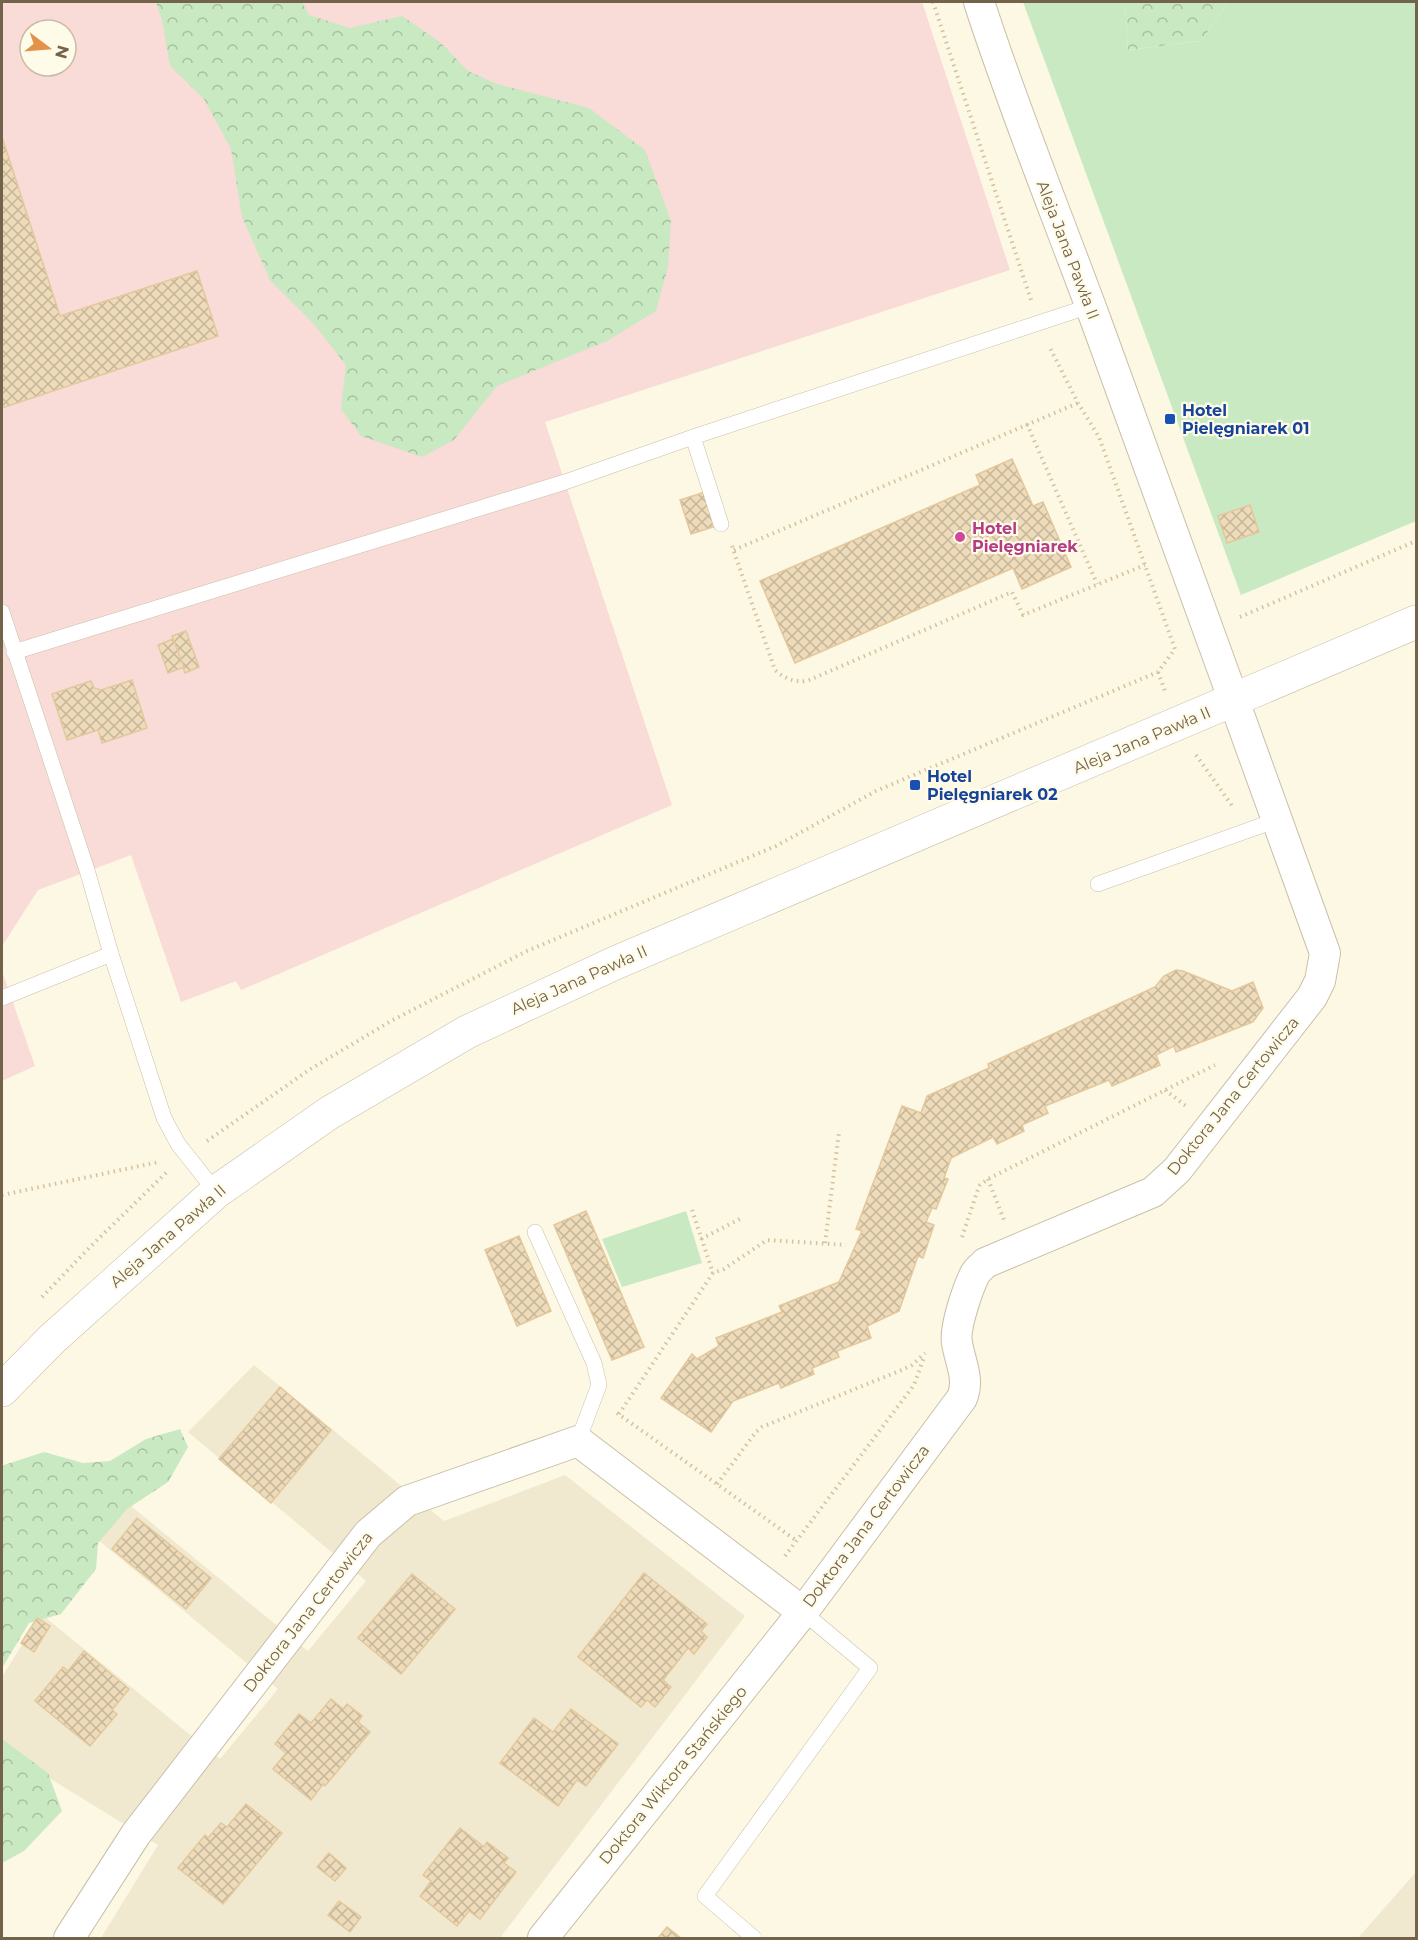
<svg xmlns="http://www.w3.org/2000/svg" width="1418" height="1940" font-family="Montserrat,sans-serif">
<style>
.residential{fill:#f0e9cf}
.medical{fill:#f9dbd7;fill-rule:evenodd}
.green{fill:#c9e9c2}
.forest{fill:url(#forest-crowns)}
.building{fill:url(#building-cross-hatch);stroke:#e3c89c;stroke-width:1.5}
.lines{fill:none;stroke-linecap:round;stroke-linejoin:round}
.service-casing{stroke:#cabfa8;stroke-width:16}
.minor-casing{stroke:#cabfa8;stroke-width:32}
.tertiary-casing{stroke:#cabfa8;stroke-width:34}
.path{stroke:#d5c19f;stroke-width:4;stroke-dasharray:1.5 4.5;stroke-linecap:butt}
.service{stroke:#fff;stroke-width:15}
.minor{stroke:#fff;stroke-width:30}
.tertiary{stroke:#fff;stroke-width:33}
.transit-dot{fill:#1a4fb4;stroke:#fffbe9;stroke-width:2}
.hotel-dot{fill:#d1479c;stroke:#fffbe9;stroke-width:2}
.labels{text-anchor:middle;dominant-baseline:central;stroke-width:4.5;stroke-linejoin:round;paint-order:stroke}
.street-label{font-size:16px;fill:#73634a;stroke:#fffbe9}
.transit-label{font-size:16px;font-weight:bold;fill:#164399;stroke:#fffbe9;text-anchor:start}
.hotel-label{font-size:16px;font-weight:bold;fill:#b23c85;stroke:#fffbe9;text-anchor:start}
</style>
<defs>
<pattern id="forest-crowns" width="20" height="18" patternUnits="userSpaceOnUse" patternTransform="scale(1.5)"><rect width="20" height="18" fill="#c9e9c2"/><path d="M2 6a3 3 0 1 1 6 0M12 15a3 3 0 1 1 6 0" fill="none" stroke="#a8c0a0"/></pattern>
<pattern id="building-cross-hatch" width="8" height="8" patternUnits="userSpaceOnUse" patternTransform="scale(1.5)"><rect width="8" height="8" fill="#eedbba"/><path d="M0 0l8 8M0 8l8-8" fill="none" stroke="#c5b599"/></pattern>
</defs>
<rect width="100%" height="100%" fill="#fcf8e3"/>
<g class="residential">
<path d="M254 1365 444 1521 565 1475 745 1616 500 1938H101L158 1845 2 1749V1677L41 1614 220 1759 278 1689 97 1539 126 1502 308 1651 366 1581 188 1432Z"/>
<path d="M1416 1872V1938H1358Z"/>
</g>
<g class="medical">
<path d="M2 2H922L1010 270 545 422 672 805 241 990 236 981 181 1002 131 855 38 890 2 946ZM30 30H66V66H30Z"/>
<path d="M2 971 35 1066 2 1081Z"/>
</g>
<g class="green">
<path d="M1023 2H1125L1128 50 1201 41 1228 2H1416V521L1241 595Z"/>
<path d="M686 1211 702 1263 622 1287 602 1239Z"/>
</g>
<g class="forest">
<path d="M156 2H302L309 15 350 28 402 16 440 42 468 71 497 84 589 108 645 150 671 221 668 267 656 311 607 341 497 386 454 440 422 457 361 436 341 409 346 365 313 323 270 280 242 217 231 149 204 99 170 66 162 20Z"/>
<path d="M1125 2H1228L1201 41 1128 50Z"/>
<path d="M180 1429 188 1447 168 1482 127 1509 98 1543 96 1569 61 1614 29 1623 2 1668V1469L4 1465 44 1452 83 1463 110 1461 146 1439Z"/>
<path d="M2 1739 48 1773 62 1811 24 1851 2 1863Z"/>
</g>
<g class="building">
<path d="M2 137 60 316 197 271 218 336 2 408Z"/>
<path d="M1012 459 1033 506 1043 502 1071 567 1022 589 1013 568 795 663 760 581 980 485 976 475Z"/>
<path d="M705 492 716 526 691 534 680 500Z"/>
<path d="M1250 505 1259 532 1227 543 1218 516Z"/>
<path d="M186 631 199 667 185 673 172 636Z"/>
<path d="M173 639 184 667 168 673 158 645Z"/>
<path d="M132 680 147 728 102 743 98 730 67 740 52 694 91 681 94 688 101 690Z"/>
<path d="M1176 970 1183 971 1232 991 1253 982 1263 1008 1253 1022 1176 1052 1174 1046 1156 1055 1160 1065 1112 1086 1109 1080 1045 1106 1048 1113 1022 1125 1024 1131 997 1144 993 1137 951 1158 944 1178 948 1179 936 1209 932 1208 926 1222 934 1225 923 1258 918 1256 899 1311 867 1326 871 1338 837 1351 839 1357 812 1368 814 1374 781 1388 779 1383 733 1401 711 1432 661 1398 692 1354 697 1359 719 1346 716 1338 782 1312 779 1306 839 1282 862 1231 856 1229 902 1106 921 1113 927 1096 989 1068 988 1064 1155 987 1164 976Z"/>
<path d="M586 1211 644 1347 612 1360 554 1225Z"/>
<path d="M519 1236 551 1311 517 1326 485 1250Z"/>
<path d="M280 1387 331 1430 271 1503 219 1459Z"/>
<path d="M137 1518 211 1578 186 1609 112 1549Z"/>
<path d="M644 1573 707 1624 701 1631 707 1637 694 1654 688 1648 663 1680 671 1687 655 1707 647 1700 641 1707 578 1657Z"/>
<path d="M412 1574 455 1609 401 1674 358 1638Z"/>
<path d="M37 1618 50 1626 34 1652 21 1643Z"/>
<path d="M84 1651 129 1689 112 1710 117 1714 90 1746 35 1701 63 1667 68 1671Z"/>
<path d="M331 1699 343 1709 347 1704 362 1716 358 1722 370 1732 325 1786 323 1784 311 1800 273 1769 286 1753 275 1744 299 1714 311 1723Z"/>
<path d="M571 1709 618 1744 586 1786 577 1780 558 1806 500 1763 534 1718 553 1732Z"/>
<path d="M246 1804 282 1833 223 1904 178 1868 205 1835 208 1838 221 1823 227 1827Z"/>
<path d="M460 1828 484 1847 487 1842 508 1858 504 1863 516 1872 480 1919 469 1911 457 1926 420 1896 431 1881 423 1875Z"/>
<path d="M329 1853 346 1868 335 1881 317 1867Z"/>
<path d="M339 1901 361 1917 350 1932 328 1915Z"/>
<path d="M667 1927 681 1938H658Z"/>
</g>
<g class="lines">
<defs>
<g id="service">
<path d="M693 437 721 524"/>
<path d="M2 612 87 870 111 954 164 1118 178 1144 216 1192"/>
<path d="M14 652 565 482 693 437 1090 306"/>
<path d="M1098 884 1277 820"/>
<path d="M2 998 111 954"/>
<path d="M535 1232 594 1363 599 1385 578 1441"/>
<path d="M754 1938 705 1896 870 1668 803 1612"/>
</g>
<g id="minor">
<path d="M69 1938 136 1834 368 1534 407 1501 578 1441 803 1612 962 1398C970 1379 960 1362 957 1343 954 1328 968 1288 975 1274 977 1270 982 1267 985 1263L1153 1192 1177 1170 1312 997 1320 981 1325 953C1249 742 1173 532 1096 321 1057 215 1014 110 979 2"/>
<path d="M543 1938 803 1612"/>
</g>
<path id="tertiary" d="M2 1390 52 1339 216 1192 329 1113 467 1032 615 963 1416 622"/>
</defs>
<use href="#service" class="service-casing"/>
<use href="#minor" class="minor-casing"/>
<use href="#tertiary" class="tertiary-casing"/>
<g class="path">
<path d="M933 2 1031 300"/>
<path d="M1027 424 1097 584"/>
<path d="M732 546 775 670C785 679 794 682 807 681L1012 592 1023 615 1145 565"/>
<path d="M734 550 1078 403"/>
<path d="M1240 617 1416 541"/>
<path d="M1158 672 1165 691"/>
<path d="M1196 755 1233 807"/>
<path d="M1165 1090 1186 1106"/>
<path d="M207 1141 309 1070 391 1021 527 951 776 846 876 791 1158 672 1175 649 1099 437 1078 403 1049 346"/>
<path d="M988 1179 1004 1220"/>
<path d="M2 1195 159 1162"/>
<path d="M692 1210 713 1273"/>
<path d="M962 1237 977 1192 980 1185 988 1179 1215 1065"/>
<path d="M701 1239 740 1219"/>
<path d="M825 1243 839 1132"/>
<path d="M42 1297 91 1246 168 1171"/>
<path d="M617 1413 797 1541"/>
<path d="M619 1414 713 1273 724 1269 767 1240 846 1245"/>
<path d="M717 1484 756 1432 762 1427 904 1369 912 1365 925 1353"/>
<path d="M785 1556 914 1385 924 1357"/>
</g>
<use href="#service" class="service"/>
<use href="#minor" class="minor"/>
<use href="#tertiary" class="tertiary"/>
</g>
<g class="transit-dot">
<rect x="1164" y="413" width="12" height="12" rx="3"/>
<rect x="909" y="779" width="12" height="12" rx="3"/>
</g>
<circle class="hotel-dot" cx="960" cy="537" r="6"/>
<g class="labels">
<g class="street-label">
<text transform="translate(1068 250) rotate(69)">Aleja Jana Pawła II</text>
<text transform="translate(1142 740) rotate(-23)">Aleja Jana Pawła II</text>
<text transform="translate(579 980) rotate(-24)">Aleja Jana Pawła II</text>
<text transform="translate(1233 1096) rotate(-51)">Doktora Jana Certowicza</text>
<text transform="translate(168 1236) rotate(-41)">Aleja Jana Pawła II</text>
<text transform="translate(866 1526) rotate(-53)">Doktora Jana Certowicza</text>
<text transform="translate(308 1612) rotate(-52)">Doktora Jana Certowicza</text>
<text transform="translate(673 1775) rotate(-51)">Doktora Wiktora Stańskiego</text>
</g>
<g class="transit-label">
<text x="1182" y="410">Hotel<tspan x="1182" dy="18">Pielęgniarek 01</tspan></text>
<text x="927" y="776">Hotel<tspan x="927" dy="18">Pielęgniarek 02</tspan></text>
</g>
<g class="hotel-label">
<text x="972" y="528">Hotel<tspan x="972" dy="18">Pielęgniarek</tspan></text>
</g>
</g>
<rect width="1418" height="1940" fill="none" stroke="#73634a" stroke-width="6"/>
<g transform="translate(48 48) rotate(106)"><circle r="28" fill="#fffbe9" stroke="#c7bea9" stroke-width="1.5"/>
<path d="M0-4.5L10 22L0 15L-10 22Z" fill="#e3924b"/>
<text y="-9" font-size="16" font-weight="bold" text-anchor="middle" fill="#73634a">N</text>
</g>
</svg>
